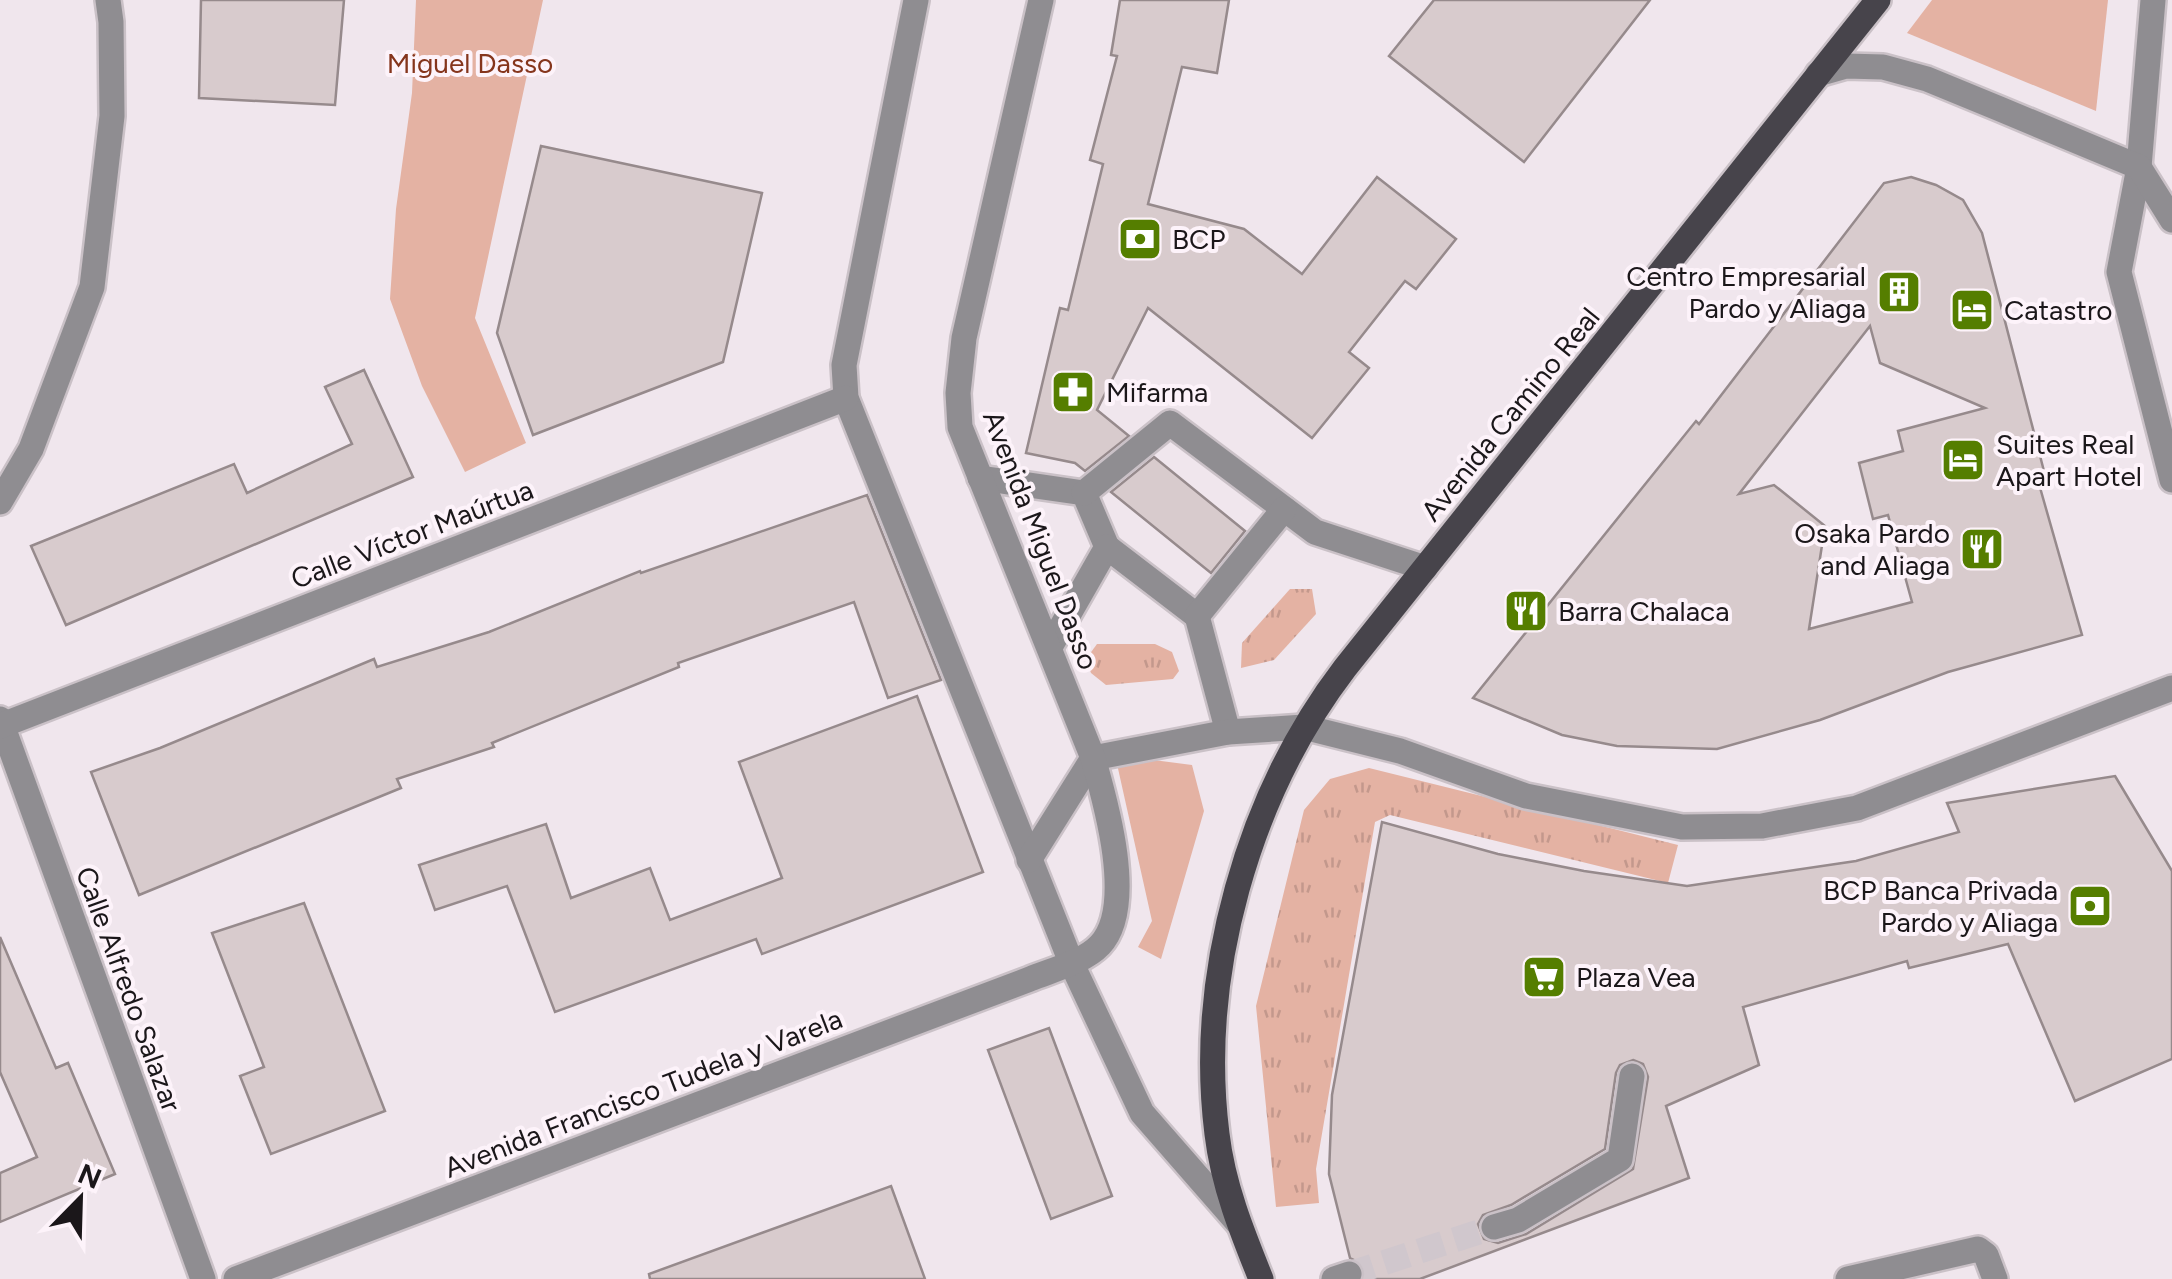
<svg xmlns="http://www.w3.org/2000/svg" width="2172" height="1279" font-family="Figtree,sans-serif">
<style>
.grass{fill:url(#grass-tufts)}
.green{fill:#e4b2a3}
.building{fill:#d8cbcd;stroke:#968a8c;stroke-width:2.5;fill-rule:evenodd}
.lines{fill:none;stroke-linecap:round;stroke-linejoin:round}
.minor-tunnel{stroke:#d0c7cd;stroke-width:25;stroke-dasharray:25 12;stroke-linecap:butt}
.minor-casing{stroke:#cac1c7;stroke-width:30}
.major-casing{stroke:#cac1c7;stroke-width:30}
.minor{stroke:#8f8d91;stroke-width:25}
.major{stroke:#47444b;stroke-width:25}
.labels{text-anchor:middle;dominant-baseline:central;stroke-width:8;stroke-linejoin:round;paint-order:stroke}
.park-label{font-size:28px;fill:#85351c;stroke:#fdf3fa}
.poi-label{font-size:28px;fill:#1b171a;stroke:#fdf3fa;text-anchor:start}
.street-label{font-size:28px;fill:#1b171a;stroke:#fdf3fa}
</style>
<defs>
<pattern id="grass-tufts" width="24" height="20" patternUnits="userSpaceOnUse" patternTransform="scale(2.5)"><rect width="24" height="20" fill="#e4b2a3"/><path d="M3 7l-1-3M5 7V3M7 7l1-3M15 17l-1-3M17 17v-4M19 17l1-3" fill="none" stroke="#c3988c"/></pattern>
</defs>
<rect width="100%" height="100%" fill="#f0e6ed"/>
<g class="grass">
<path d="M1290 589H1312L1316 614 1274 660 1241 668 1242 643Z"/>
<path d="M1097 644H1155L1172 652 1179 671 1173 679 1106 685 1091 673 1086 659Z"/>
<path d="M1369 768 1678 845 1668 883 1390 815 1375 822 1316 1169 1319 1203 1276 1207 1256 1006 1304 810 1330 779Z"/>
</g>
<g class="green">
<path d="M416 0H543L475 318 526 443 465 472 422 386 390 299 396 209 412 93Z"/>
<path d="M1932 0H2108L2096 111 1907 33Z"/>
<path d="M1115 755 1192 765 1204 811 1161 959 1138 947 1152 921Z"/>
</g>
<g class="building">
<path d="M201 0H344L335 105 199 98Z"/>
<path d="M1120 0H1229L1217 73 1182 67 1148 204 1244 229 1302 274 1377 177 1456 239 1416 289 1405 281 1349 352 1369 368 1312 438 1148 308 1097 410 1129 436 1085 471 1075 463 1026 453 1060 308 1068 310 1103 164 1090 160 1117 56 1111 55Z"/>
<path d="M1434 0H1650L1524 162 1389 56Z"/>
<path d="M541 146 762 193 723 362 533 435 497 333Z"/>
<path d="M1911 177 1936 185 1963 200 1982 233 2045 475 2037 477 2082 635 1948 672 1820 720 1717 749 1617 746 1562 735 1473 698 1696 421 1699 424 1884 183ZM1870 326 1880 363 1985 408 1898 431 1903 451 1859 463 1873 519 1888 515 1912 602 1809 629 1825 526 1774 485 1739 494Z"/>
<path d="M364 370 413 477 66 625 31 546 234 464 247 493 352 444 325 387Z"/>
<path d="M1154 457 1245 531 1211 573 1111 492Z"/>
<path d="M867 495 941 680 888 698 854 602 678 663 679 667 492 743 494 747 397 779 401 788 139 895 91 772 160 748 374 659 377 667 489 632 640 571 641 573Z"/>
<path d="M917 696 983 872 762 954 756 939 555 1012 507 886 435 910 419 865 546 824 571 898 650 868 670 920 782 878 739 762Z"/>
<path d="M2115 776 2172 871V1059L2075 1101 2008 944 1909 968 1907 961 1743 1007 1759 1065 1666 1106 1689 1178 1420 1279H1364L1360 1263 1350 1258 1329 1174 1332 1095 1382 822 1498 854 1584 871 1687 886 1856 861 1959 832 1947 803ZM1633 1060 1643 1064 1648 1077 1633 1169 1526 1234 1498 1243 1484 1239 1478 1224 1483 1215 1511 1205 1605 1149 1616 1073 1620 1065Z"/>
<path d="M304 903 385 1111 271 1154 240 1076 264 1067 212 933Z"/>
<path d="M0 937 56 1068 68 1063 115 1174 0 1222V1173L37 1157 0 1072Z"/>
<path d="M1049 1028 1112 1196 1051 1219 988 1050Z"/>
<path d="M891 1186 925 1279H650L649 1274Z"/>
</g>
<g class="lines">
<path class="minor-tunnel" d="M1349 1274 1494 1227"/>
<defs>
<g id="minor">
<path d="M916 0 844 365 846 398 1071 962 1142 1113 1238 1223"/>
<path d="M2153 0 2139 167 2119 272 2172 480"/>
<path d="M1818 74 1846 66 1883 67 1927 79 2000 109 2139 167 2172 220"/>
<path d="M980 478 1084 493 1107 547 1050 647"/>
<path d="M1084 493 1170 423 1315 532 1425 568"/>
<path d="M0 502 31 449 92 287 112 116 111 22 108 0"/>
<path d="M1107 547 1197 616"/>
<path d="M0 719 203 1279"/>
<path d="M0 726 846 398"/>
<path d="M1228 732 1197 616 1284 509"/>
<path d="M1029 860 1093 758 1228 732 1304 727 1400 751 1526 796 1682 827 1762 826 1857 808 2172 688"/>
<path d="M1494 1227 1518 1220 1620 1159 1632 1076"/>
<path d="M236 1279 1030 979C1052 970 1084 962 1100 945 1136 907 1106 803 1093 758L960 427 958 393 964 338 1041 0"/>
<path d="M1334 1279 1349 1274"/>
<path d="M1848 1279 1978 1249 1986 1255 1995 1279"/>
</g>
<path id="major" d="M1261 1279C1242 1232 1223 1185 1217 1134 1197 975 1248 795 1345 668L1878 0"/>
</defs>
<use href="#minor" class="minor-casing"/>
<use href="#major" class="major-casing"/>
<use href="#minor" class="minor"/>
<use href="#major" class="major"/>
</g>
<defs>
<symbol id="bank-square" viewBox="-11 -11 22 22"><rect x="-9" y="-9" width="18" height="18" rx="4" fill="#557e00" stroke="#fdf3fa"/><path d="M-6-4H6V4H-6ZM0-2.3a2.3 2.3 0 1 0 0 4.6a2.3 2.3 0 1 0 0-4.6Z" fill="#fff"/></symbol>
<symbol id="building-square" viewBox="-11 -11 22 22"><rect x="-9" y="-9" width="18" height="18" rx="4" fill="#557e00" stroke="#fdf3fa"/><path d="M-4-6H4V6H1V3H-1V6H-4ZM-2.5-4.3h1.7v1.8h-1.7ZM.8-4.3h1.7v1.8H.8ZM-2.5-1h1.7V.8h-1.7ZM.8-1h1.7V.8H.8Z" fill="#fff"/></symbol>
<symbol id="hotel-square" viewBox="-11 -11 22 22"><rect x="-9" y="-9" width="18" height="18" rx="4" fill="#557e00" stroke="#fdf3fa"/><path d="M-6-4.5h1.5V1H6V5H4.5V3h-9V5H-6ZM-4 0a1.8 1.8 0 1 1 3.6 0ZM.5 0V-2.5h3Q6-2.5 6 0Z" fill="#fff"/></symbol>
<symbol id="pharmacy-square" viewBox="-11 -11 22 22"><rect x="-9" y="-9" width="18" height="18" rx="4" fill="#557e00" stroke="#fdf3fa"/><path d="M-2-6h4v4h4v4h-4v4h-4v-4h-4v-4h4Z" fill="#fff"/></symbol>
<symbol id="restaurant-square" viewBox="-11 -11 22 22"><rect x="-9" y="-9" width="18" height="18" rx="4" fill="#557e00" stroke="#fdf3fa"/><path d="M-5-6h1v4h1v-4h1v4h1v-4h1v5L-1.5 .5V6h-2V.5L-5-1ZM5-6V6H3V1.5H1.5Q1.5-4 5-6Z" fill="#fff"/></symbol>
<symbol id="supermarket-square" viewBox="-11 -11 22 22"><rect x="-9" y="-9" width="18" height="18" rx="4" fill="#557e00" stroke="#fdf3fa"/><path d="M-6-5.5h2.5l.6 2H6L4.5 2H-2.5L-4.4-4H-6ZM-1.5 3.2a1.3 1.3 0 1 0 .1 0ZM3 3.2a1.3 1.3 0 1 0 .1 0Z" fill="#fff"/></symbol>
</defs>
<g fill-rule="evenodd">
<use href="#bank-square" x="1115" y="214" width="50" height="50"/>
<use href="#building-square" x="1874" y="267" width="50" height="50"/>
<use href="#hotel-square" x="1947" y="285" width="50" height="50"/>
<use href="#pharmacy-square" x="1048" y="367" width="50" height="50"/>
<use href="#hotel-square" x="1938" y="435" width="50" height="50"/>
<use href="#restaurant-square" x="1957" y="524" width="50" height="50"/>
<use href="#restaurant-square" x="1501" y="586" width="50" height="50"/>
<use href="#bank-square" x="2065" y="881" width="50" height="50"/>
<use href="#supermarket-square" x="1519" y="952" width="50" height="50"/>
</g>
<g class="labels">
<g class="park-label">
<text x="470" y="63">Miguel Dasso</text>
</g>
<g class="poi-label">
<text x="1172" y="239">BCP</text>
<text x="1866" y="276" text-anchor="end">Centro Empresarial<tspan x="1866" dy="32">Pardo y Aliaga</tspan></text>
<text x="2004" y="310">Catastro</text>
<text x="1106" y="392">Mifarma</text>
<text x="1996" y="444">Suites Real<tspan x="1996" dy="32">Apart Hotel</tspan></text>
<text x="1950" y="533" text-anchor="end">Osaka Pardo<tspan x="1950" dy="32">and Aliaga</tspan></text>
<text x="1558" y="611">Barra Chalaca</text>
<text x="2058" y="890" text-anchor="end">BCP Banca Privada<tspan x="2058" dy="32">Pardo y Aliaga</tspan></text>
<text x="1576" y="977">Plaza Vea</text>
</g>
<g class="street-label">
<text transform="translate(1510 414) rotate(-51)">Avenida Camino Real</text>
<text transform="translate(412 534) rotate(-21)">Calle Víctor Maúrtua</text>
<text transform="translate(1041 540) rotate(69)">Avenida Miguel Dasso</text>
<text transform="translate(129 989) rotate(70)">Calle Alfredo Salazar</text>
<text transform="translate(643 1093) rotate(-21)">Avenida Francisco Tudela y Varela</text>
</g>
</g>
<g transform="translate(80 1199) rotate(23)" stroke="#fdf3fa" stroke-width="8" paint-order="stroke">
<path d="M0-8L18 38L0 25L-18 38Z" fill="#1b171a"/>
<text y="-15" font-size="28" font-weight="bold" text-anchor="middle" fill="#1b171a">N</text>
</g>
</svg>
